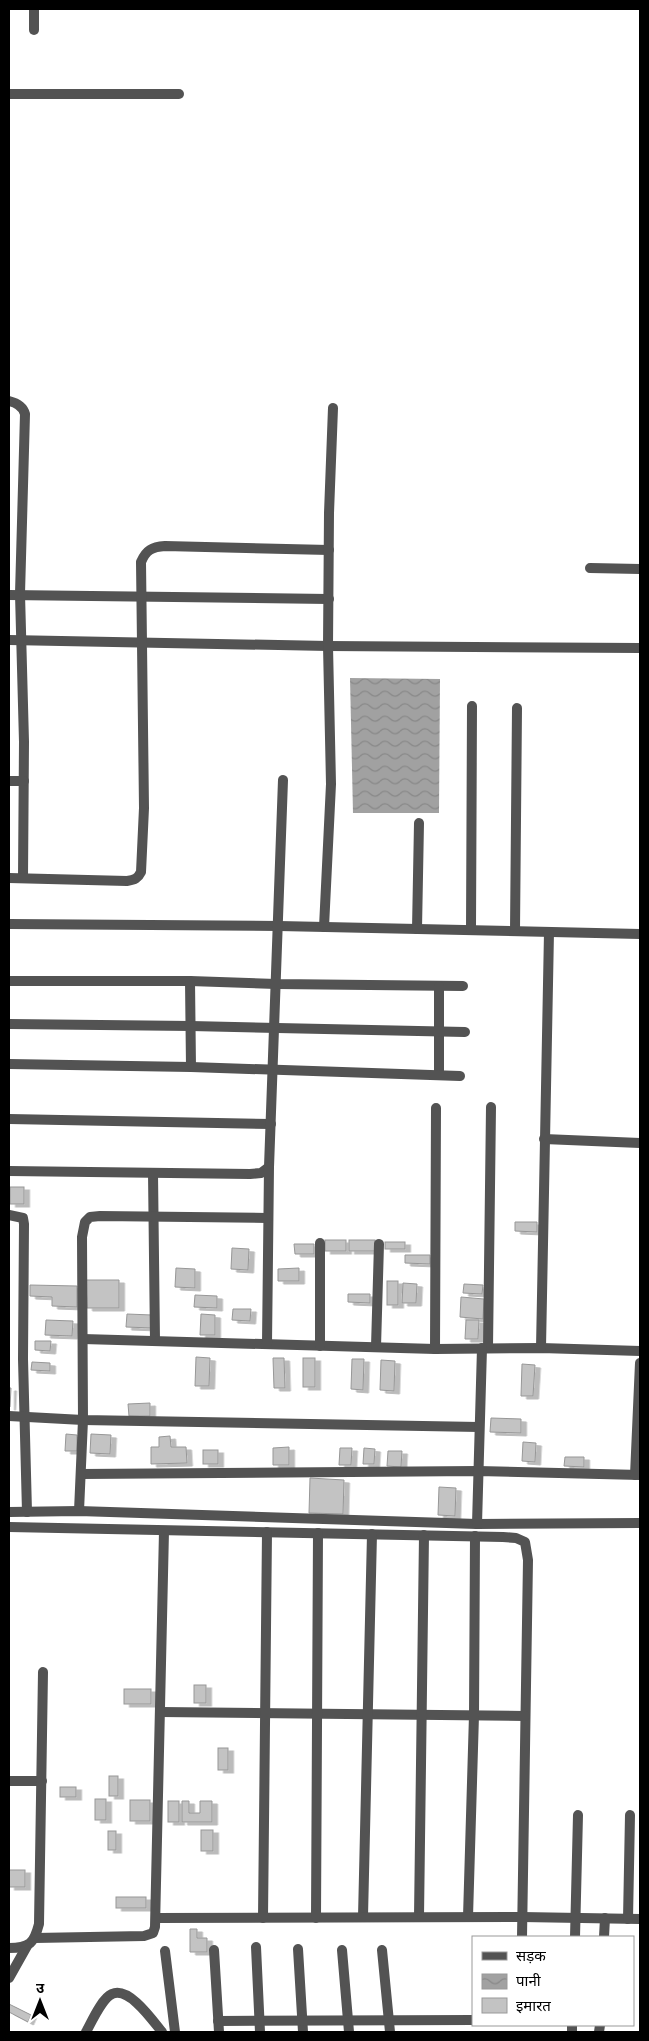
<svg xmlns="http://www.w3.org/2000/svg" width="649" height="2041" font-family="'Roboto Condensed','Noto Sans Devanagari',sans-serif">
<style>
.water{fill:url(#water-waves)}
.building{fill:#c3c3c3;stroke:#979797;filter:url(#shadow)}
.lines{fill:none;stroke-linecap:round;stroke-linejoin:round}
.minor{stroke:#535353;stroke-width:10}
</style>
<defs>
<pattern id="water-waves" width="16" height="10" patternUnits="userSpaceOnUse" patternTransform="scale(1.25)"><rect width="16" height="10" fill="#a1a1a1"/><path d="M0 5q4-4 8 0t8 0" fill="none" stroke="#898989"/></pattern>
<filter id="shadow"><feDropShadow dx="5.5" dy="3" stdDeviation="0" flood-color="#0004"/></filter>
</defs>
<rect width="100%" height="100%" fill="#fff"/>
<path class="water" d="M350 678 440 679 439 813H353Z"/>
<g class="building">
<rect x="10" y="1187" width="14" height="17"/>
<path d="M515 1222H537V1232L515 1231Z"/>
<rect x="325" y="1240" width="21" height="11"/>
<rect x="349" y="1240" width="26" height="11"/>
<rect x="385" y="1242" width="20" height="7"/>
<path d="M294 1244H314V1254H295Z"/>
<path d="M232 1248 249 1249 248 1270 231 1269Z"/>
<path d="M405 1255H430V1264L405 1263Z"/>
<path d="M176 1268 195 1269V1288L175 1287Z"/>
<path d="M299 1268V1281H278V1269Z"/>
<path d="M86 1280H119V1308H87Z"/>
<rect x="387" y="1281" width="11" height="24"/>
<path d="M403 1283 417 1284 416 1303H402Z"/>
<path d="M464 1284 483 1285 482 1294 463 1293Z"/>
<path d="M30 1285 77 1286V1307L52 1306V1297L30 1296Z"/>
<path d="M348 1294H370V1303L348 1302Z"/>
<path d="M195 1295 217 1296V1308L194 1307Z"/>
<path d="M461 1297 484 1299 483 1319 460 1317Z"/>
<path d="M233 1309H251L250 1321 232 1320Z"/>
<path d="M127 1314 152 1315V1328L126 1327Z"/>
<path d="M201 1314 215 1315V1335H200Z"/>
<path d="M46 1320 73 1321 72 1336 45 1335Z"/>
<path d="M466 1320H479L478 1339H465Z"/>
<path d="M35 1341H51L50 1351 35 1350Z"/>
<path d="M196 1357 210 1358 209 1386H195Z"/>
<path d="M273 1358H284L285 1388H274Z"/>
<rect x="303" y="1358" width="12" height="29"/>
<path d="M352 1359H364L363 1390 351 1389Z"/>
<path d="M381 1360 395 1361 394 1391 380 1390Z"/>
<path d="M32 1362 50 1363V1371L31 1370Z"/>
<path d="M522 1364 535 1365 533 1396H521Z"/>
<path d="M9 1388H11L10 1407H9Z"/>
<path d="M150 1403V1416H129L128 1404Z"/>
<path d="M491 1418 521 1419V1433L490 1432Z"/>
<path d="M66 1434 77 1435V1451H65Z"/>
<path d="M91 1434 111 1435 110 1454 90 1453Z"/>
<path d="M170 1436 171 1447H186L187 1463 151 1464V1447H159V1437Z"/>
<path d="M523 1442 536 1443 535 1462 522 1461Z"/>
<path d="M289 1447V1465H273V1448Z"/>
<path d="M340 1448H352L351 1465H339Z"/>
<path d="M364 1448 375 1449 374 1464H363Z"/>
<rect x="203" y="1450" width="15" height="14"/>
<path d="M388 1451H402L401 1467 387 1466Z"/>
<path d="M565 1457H584V1467L564 1466Z"/>
<path d="M310 1478 344 1480 343 1514 309 1513Z"/>
<path d="M439 1487 456 1488 455 1516 438 1515Z"/>
<rect x="194" y="1685" width="12" height="18"/>
<rect x="124" y="1689" width="27" height="15"/>
<rect x="218" y="1748" width="10" height="22"/>
<rect x="109" y="1776" width="9" height="20"/>
<rect x="60" y="1787" width="16" height="10"/>
<rect x="95" y="1799" width="11" height="21"/>
<rect x="130" y="1800" width="20" height="21"/>
<rect x="168" y="1801" width="11" height="21"/>
<path d="M182 1801H189V1813H200V1801H212V1822H182Z"/>
<rect x="201" y="1830" width="12" height="21"/>
<rect x="108" y="1831" width="8" height="19"/>
<rect x="9" y="1870" width="16" height="17"/>
<rect x="116" y="1897" width="30" height="11"/>
<path d="M190 1929H197V1938H207V1952H190Z"/>
<path d="M9 2004 31 2015 28 2022 9 2012Z"/>
</g>
<g class="lines">
<g class="minor">
<path d="M34 9V30"/>
<path d="M9 94H179"/>
<path d="M9 401C17 403 23 406 25 414L20 594 24 742 23 878"/>
<path d="M590 568 640 569"/>
<path d="M9 595 329 599"/>
<path d="M9 640 328 646 640 648"/>
<path d="M9 781H24"/>
<path d="M9 878 127 881C135 880 138 878 141 872L144 808 141 562C146 550 152 547 165 546L329 550"/>
<path d="M9 924 279 926 640 934"/>
<path d="M324 927 331 784 328 646 329 513 333 408"/>
<path d="M417 929 419 823"/>
<path d="M471 930 472 706"/>
<path d="M515 931 517 708"/>
<path d="M9 981H190L276 984 463 986"/>
<path d="M190 981 191 1067"/>
<path d="M439 986V1075"/>
<path d="M9 1024 191 1026 465 1032"/>
<path d="M9 1064 191 1067 460 1076"/>
<path d="M9 1119 271 1124"/>
<path d="M544 1139 640 1143"/>
<path d="M9 1171 250 1174 261 1173 269 1167 283 780"/>
<path d="M153 1173 155 1341"/>
<path d="M9 1215 23 1218 24 1224 23 1359 27 1512"/>
<path d="M83 1339 435 1349 541 1348 640 1351"/>
<path d="M267 1344 269 1167"/>
<path d="M320 1346V1243"/>
<path d="M376 1347 379 1244"/>
<path d="M488 1348 491 1107"/>
<path d="M541 1348 549 932"/>
<path d="M435 1349 436 1108"/>
<path d="M9 1416 83 1420 479 1427"/>
<path d="M81 1474 478 1471 640 1475"/>
<path d="M635 1475 640 1363"/>
<path d="M79 1511 83 1420 82 1237 85 1222 90 1217 100 1216 268 1218"/>
<path d="M9 1512 79 1511 477 1524 640 1523"/>
<path d="M477 1524 482 1348"/>
<path d="M9 1527 503 1537 516 1538 525 1542 528 1560 522 1937"/>
<path d="M161 1712 525 1716"/>
<path d="M9 1781H42"/>
<path d="M363 1917 372 1534"/>
<path d="M419 1917 424 1535"/>
<path d="M468 1917 474 1715 475 1536"/>
<path d="M156 1918 522 1917 640 1919"/>
<path d="M263 1918 267 1532"/>
<path d="M316 1918 318 1533"/>
<path d="M628 1919 630 1815"/>
<path d="M575 1937 578 1815"/>
<path d="M604 1937 605 1918"/>
<path d="M35 1938 144 1936 153 1933 155 1927 164 1531"/>
<path d="M256 1947 260 2032"/>
<path d="M9 1948C30 1948 34 1943 39 1924L43 1672"/>
<path d="M298 1949 303 2032"/>
<path d="M214 1950 219 2032"/>
<path d="M342 1950 349 2032"/>
<path d="M382 1950 390 2032"/>
<path d="M165 1951 175 2032"/>
<path d="M9 1978 27 1946"/>
<path d="M218 2021 473 2020"/>
<path d="M86 2032C91 2023 102 1998 112 1994 129 1986 153 2021 162 2032"/>
<path d="M572 2032V2025"/>
<path d="M599 2032 600 2025"/>
</g>
</g>
<rect width="649" height="2041" fill="none" stroke="#000000" stroke-width="20"/>
<rect x="472" y="1936" width="162" height="90" fill="#ffffff" stroke="#999999"/>
<rect x="482" y="1952" width="25" height="8" fill="#535353" stroke="#999999"/>
<text x="516" y="1961" font-size="15" fill="#000000">सड़क</text>
<rect x="482" y="1974" width="25" height="15" fill="url(#water-waves)" stroke="#999999"/>
<text x="516" y="1986" font-size="15" fill="#000000">पानी</text>
<rect x="482" y="1998" width="25" height="15" fill="#c3c3c3" stroke="#999999"/>
<text x="516" y="2011" font-size="15" fill="#000000">इमारत</text>
<g transform="translate(40 2001)" stroke="#ffffff" stroke-width="4" paint-order="stroke">
<path d="M0-4L9 19L0 12L-9 19Z" fill="#000000"/>
<text y="-8" font-size="14" font-weight="bold" text-anchor="middle" fill="#000000">उ</text>
</g>
</svg>
